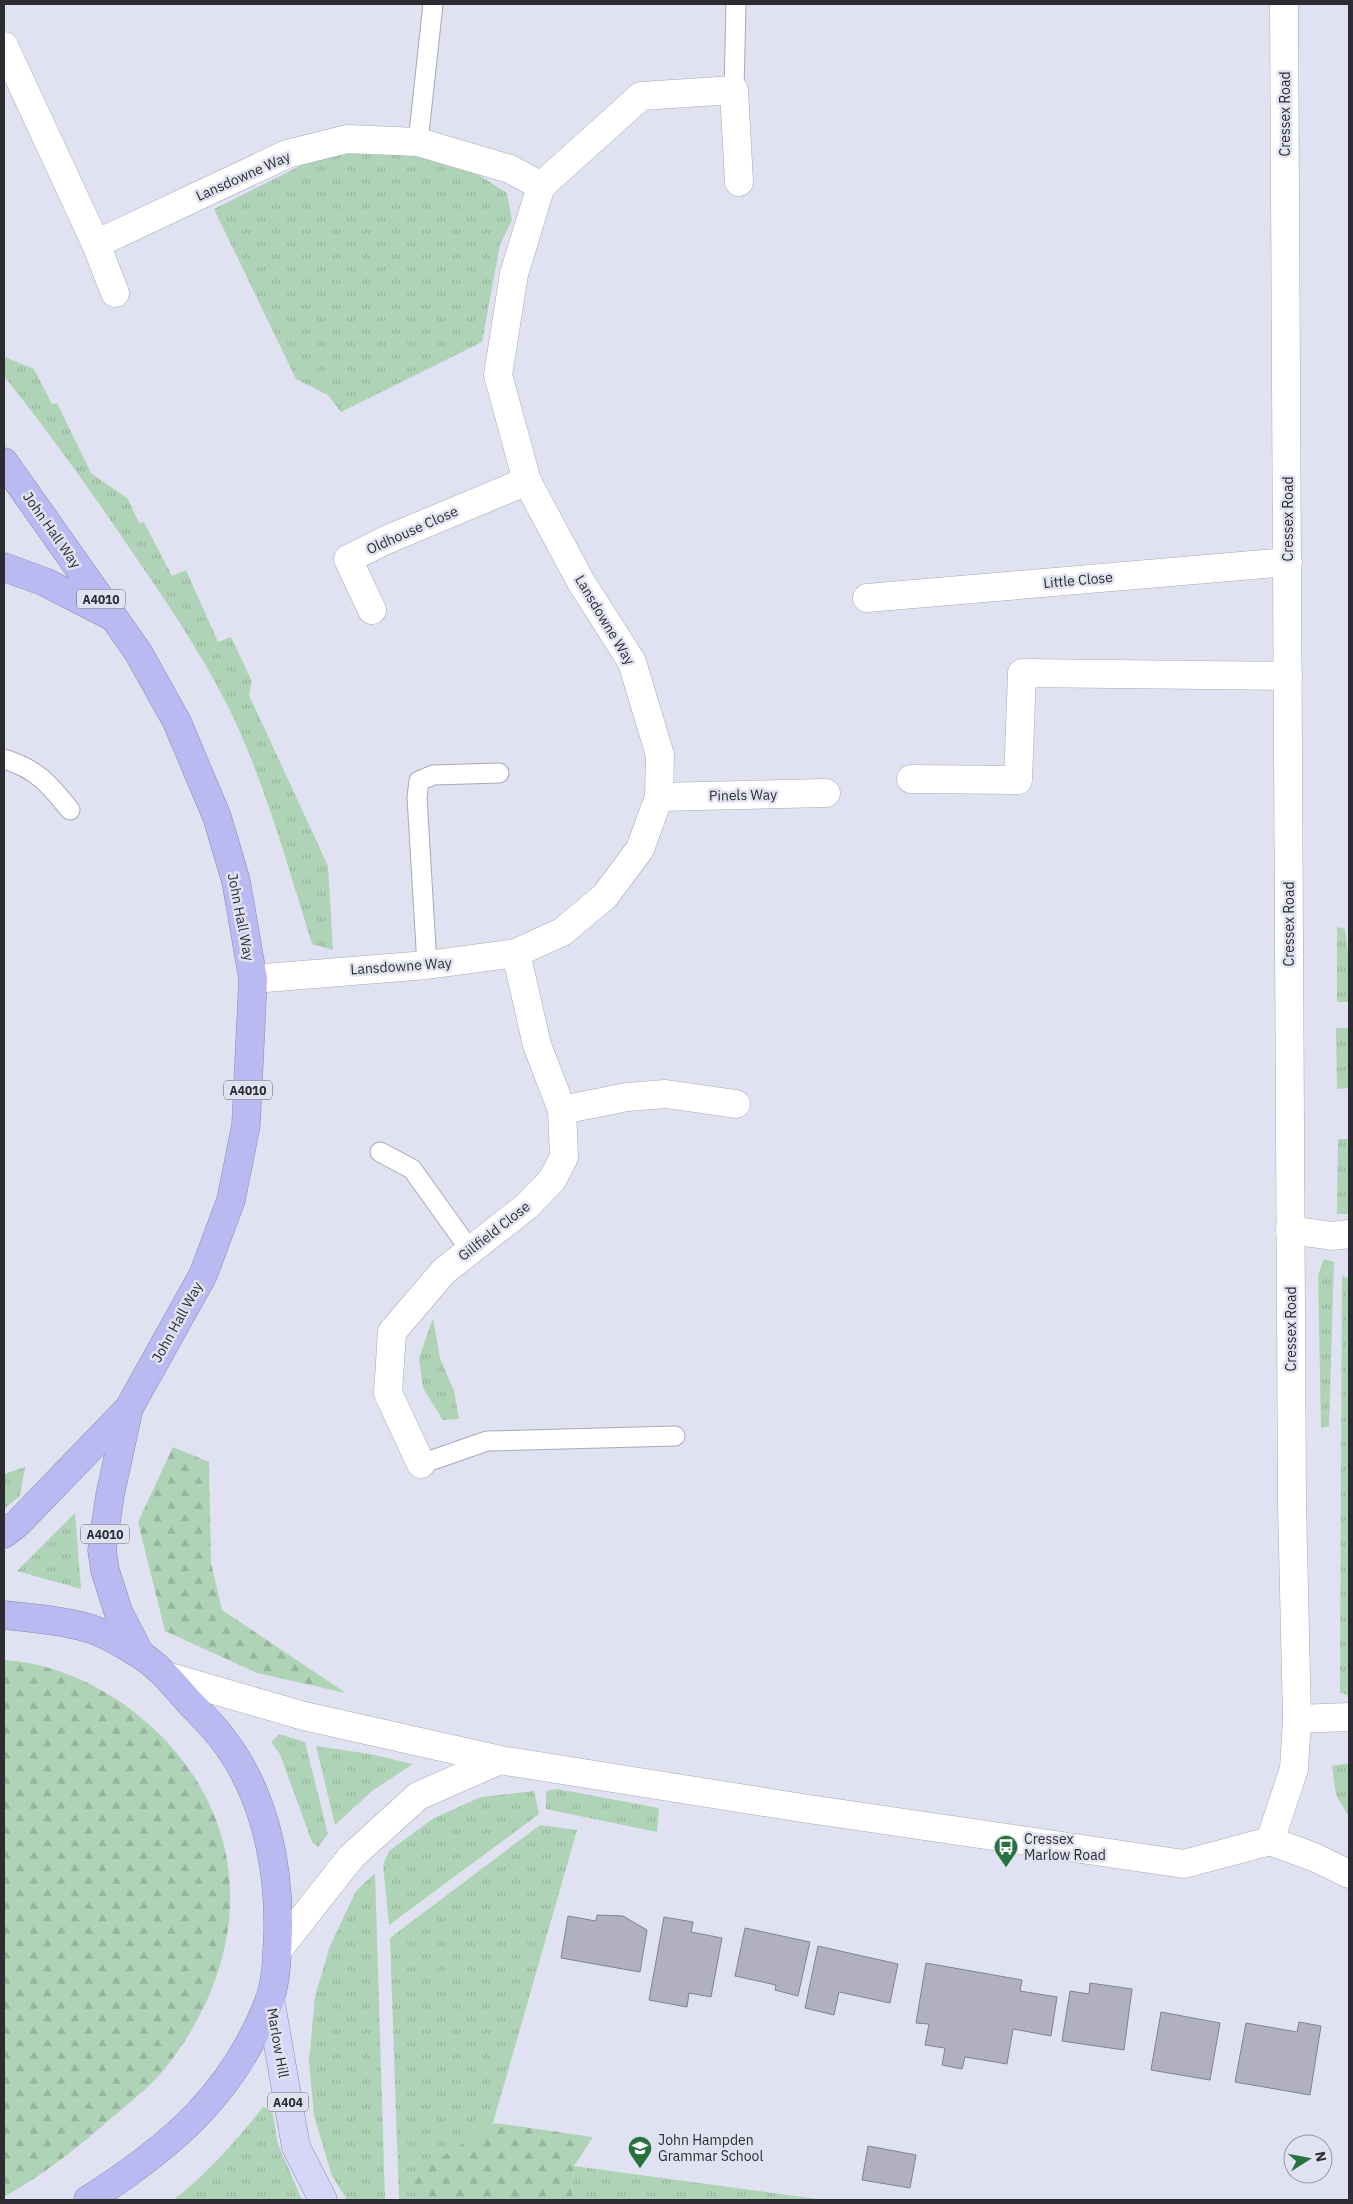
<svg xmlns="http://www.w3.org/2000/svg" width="1353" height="2204" font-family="'IBM Plex Sans',sans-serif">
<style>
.grass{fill:url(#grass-tufts)}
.forest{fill:url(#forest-firs)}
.building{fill:#b0b0bf;stroke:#828390}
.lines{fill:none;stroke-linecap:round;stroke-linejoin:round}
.lane-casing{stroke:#a8a8b6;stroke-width:21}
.street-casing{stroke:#a8a8b6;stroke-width:29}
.secondary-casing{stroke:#a8a8b6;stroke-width:29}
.primary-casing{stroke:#8888af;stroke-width:29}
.highway-casing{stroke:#8888af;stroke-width:29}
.lane{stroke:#fff;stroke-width:19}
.street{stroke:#fff;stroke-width:28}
.secondary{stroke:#fff;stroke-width:28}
.primary{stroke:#d6d6f8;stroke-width:28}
.highway{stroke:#babaf3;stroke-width:28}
.labels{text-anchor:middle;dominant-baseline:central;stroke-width:5;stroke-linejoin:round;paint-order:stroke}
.shield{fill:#e1e2f1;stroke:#62636b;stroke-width:1}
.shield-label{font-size:12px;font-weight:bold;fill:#2c2c32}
.street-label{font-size:14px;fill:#2c2c32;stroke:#e1e2f1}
.poi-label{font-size:14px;fill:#2c2c32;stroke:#e1e2f1;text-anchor:start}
</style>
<defs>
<pattern id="grass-tufts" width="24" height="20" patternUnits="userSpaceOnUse" patternTransform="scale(1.25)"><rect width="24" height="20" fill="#afd3b6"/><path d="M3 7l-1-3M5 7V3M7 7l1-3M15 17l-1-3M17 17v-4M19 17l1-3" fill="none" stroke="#97b59d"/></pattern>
<pattern id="forest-firs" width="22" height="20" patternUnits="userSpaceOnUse" patternTransform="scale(1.25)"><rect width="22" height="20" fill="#afd3b6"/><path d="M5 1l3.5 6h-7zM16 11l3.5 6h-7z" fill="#97b59d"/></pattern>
</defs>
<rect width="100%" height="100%" fill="#e1e2f1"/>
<g class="grass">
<path d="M364 151 420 156 477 174 507 193 512 220 500 245 482 342 341 412 328 395 296 379 214 209 308 162Z"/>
<path d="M4 357 34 369 52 404 57 403 91 473 128 499 139 523 144 522 172 576 186 570 218 642 231 637 252 681 249 695 328 866 333 950 312 944C289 870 268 794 236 723 210 667 174 613 139 562 96 498 52 436 4 376Z"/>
<path d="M1337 927 1345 929 1349 962V1002H1337Z"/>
<path d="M1336 1028H1349V1088L1337 1089Z"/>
<path d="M1338 1139H1349V1214H1337Z"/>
<path d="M1324 1259 1334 1262 1329 1426 1321 1428 1318 1275Z"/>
<path d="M1342 1276 1349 1278V1696L1340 1692Z"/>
<path d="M433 1318 440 1358 454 1391 459 1419 443 1420 423 1388 419 1358Z"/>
<path d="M25 1467 20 1496 4 1509V1474Z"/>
<path d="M75 1513 81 1589 17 1571Z"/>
<path d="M279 1734 305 1742 328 1834 318 1847 312 1842 280 1754 271 1742Z"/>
<path d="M316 1746 370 1754 413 1764 372 1791 335 1825Z"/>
<path d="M1349 1763V1817L1336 1795 1332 1766Z"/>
<path d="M557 1789 659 1808 657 1832 546 1809V1791Z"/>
<path d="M534 1791 539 1814 389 1925 383 1865 389 1851 434 1818 481 1797Z"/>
<path d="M540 1825 577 1830 471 2200H399L390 1938Z"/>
<path d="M375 1873 385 2200H347L332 2176 314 2116 309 2061 315 1996 330 1946 356 1891Z"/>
<path d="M263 2107 272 2110 278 2144 302 2200H173C208 2173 235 2142 263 2107Z"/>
<path d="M574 2166 824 2200H572Z"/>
</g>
<g class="forest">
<path d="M173 1447 209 1462 211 1563 222 1610 346 1693 257 1673 165 1631 138 1522Z"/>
<path d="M4 1660C65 1664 124 1696 166 1741 257 1838 246 1966 166 2067 152 2085 133 2100 116 2114 81 2145 45 2174 4 2197Z"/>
<path d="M495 2123 593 2137 574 2166 572 2200H421L406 2180Z"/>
</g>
<g class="building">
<path d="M597 1915 623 1916 647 1930 640 1972 561 1958 568 1916 596 1921Z"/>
<path d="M664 1917 693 1922 691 1932 722 1938 711 1997 689 1993 687 2007 649 2000Z"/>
<path d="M745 1928 810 1942 798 1996 775 1990 776 1985 735 1976Z"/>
<path d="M818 1946 898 1964 890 2003 839 1992 834 2015 805 2008Z"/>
<path d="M926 1963 1022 1980 1020 1991 1057 1997 1051 2036 1013 2029 1007 2064 965 2057 962 2069 942 2065 945 2048 925 2045 929 2024 916 2023Z"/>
<path d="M1090 1983 1132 1989 1124 2050 1062 2041 1070 1991 1089 1994Z"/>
<path d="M1161 2012 1220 2023 1210 2080 1151 2070Z"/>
<path d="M1299 2022 1321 2026 1310 2095 1235 2082 1246 2023 1297 2032Z"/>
<path d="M868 2146 916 2155 910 2188 862 2180Z"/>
</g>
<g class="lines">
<defs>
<g id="lane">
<path d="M734 90 736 4"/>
<path d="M418 142 433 4"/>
<path d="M4 759C37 769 49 784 70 810"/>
<path d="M427 965 417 797 419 781 433 775 499 773"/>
<path d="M380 1152 412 1169 470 1250"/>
<path d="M421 1464 487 1441 675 1436"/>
</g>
<g id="street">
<path d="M4 46 96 244 287 154 347 139 418 142 510 169 541 186 514 274 498 375 527 481 581 582 632 662 660 755 659 797 640 849 605 896 562 932 516 953 427 965 253 979"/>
<path d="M541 186 641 96 734 90 739 182"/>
<path d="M96 244 115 293"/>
<path d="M867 598 1288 562"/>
<path d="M372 610 348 559 386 540 527 481"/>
<path d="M911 779 1018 780 1022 673 1288 676"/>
<path d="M659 797 826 793"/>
<path d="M562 1110 627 1097 666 1094 736 1104"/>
<path d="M1290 1230 1332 1236 1349 1234"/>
<path d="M421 1464 388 1393 392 1332 444 1271 527 1206 552 1180 564 1157 562 1110 537 1045 516 953"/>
<path d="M1297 1719 1349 1717"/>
<path d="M1270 1841 1294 1769 1297 1719 1292 1503 1284 4"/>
</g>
<g id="secondary">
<path d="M166 1676 304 1716 500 1760 802 1808 1184 1864 1270 1841 1314 1857 1349 1874"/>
<path d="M277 1951 351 1857 418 1796 500 1760"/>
</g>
<path id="primary" d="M270 1998 296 2147 323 2200"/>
<g id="highway">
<path d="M4 462 138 652 177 722 217 817 236 881 253 979 246 1125 231 1200 203 1275 129 1408 17 1524 4 1534"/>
<path d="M4 567 45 582 111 616"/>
<path d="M129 1408 110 1495 102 1550 105 1570 118 1611 140 1654"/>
<path d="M4 1615C31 1618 61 1620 88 1628 105 1633 125 1645 139 1654 159 1666 174 1685 189 1702 200 1713 212 1725 222 1738 264 1792 279 1863 278 1930 277 1952 277 1978 270 1999 234 2094 171 2147 88 2200"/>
</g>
</defs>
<use href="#lane" class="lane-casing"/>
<use href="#street" class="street-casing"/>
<use href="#secondary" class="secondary-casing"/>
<use href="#primary" class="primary-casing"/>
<use href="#highway" class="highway-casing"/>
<use href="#lane" class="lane"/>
<use href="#street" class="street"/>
<use href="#secondary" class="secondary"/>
<use href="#primary" class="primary"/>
<use href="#highway" class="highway"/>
</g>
<defs>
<symbol id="bus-pin" viewBox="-11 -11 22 30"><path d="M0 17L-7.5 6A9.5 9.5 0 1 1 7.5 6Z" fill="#287240" stroke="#e1e2f1"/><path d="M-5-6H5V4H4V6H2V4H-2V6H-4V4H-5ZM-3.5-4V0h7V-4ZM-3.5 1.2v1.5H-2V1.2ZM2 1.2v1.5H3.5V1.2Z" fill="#fff"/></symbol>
<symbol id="school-pin" viewBox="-11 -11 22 30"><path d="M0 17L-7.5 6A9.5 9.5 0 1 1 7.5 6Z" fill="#287240" stroke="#e1e2f1"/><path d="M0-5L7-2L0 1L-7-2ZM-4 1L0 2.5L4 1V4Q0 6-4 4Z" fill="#fff"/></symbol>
</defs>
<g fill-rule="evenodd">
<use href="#bus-pin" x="992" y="1833" width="28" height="38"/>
<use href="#school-pin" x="626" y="2134" width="28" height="38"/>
</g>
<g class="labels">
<g class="shield">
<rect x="77" y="589.5" width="48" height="19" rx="4"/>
<rect x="224" y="1080.5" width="48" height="19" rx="4"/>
<rect x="81" y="1524.5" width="48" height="19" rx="4"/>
<rect x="268" y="2092.5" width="40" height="19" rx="4"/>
</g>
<g class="shield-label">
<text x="101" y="599">A4010</text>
<text x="248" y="1090">A4010</text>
<text x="105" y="1534">A4010</text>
<text x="288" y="2102">A404</text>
</g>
<g class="street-label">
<text transform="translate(1285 114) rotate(-90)">Cressex Road</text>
<text transform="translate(243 176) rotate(-24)">Lansdowne Way</text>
<text transform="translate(1288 519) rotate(-90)">Cressex Road</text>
<text transform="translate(52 530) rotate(55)">John Hall Way</text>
<text transform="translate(412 530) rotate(-24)">Oldhouse Close</text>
<text transform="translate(1078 580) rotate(-5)">Little Close</text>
<text transform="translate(605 620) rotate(59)">Lansdowne Way</text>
<text transform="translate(743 795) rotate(-1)">Pinels Way</text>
<text transform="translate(241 917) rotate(79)">John Hall Way</text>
<text transform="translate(1289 924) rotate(-90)">Cressex Road</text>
<text transform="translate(401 966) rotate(-4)">Lansdowne Way</text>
<text transform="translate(494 1231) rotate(-38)">Gillfield Close</text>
<text transform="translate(177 1322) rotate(-61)">John Hall Way</text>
<text transform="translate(1291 1329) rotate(-90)">Cressex Road</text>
<text transform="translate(278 2043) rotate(80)">Marlow Hill</text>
</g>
<g class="poi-label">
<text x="1024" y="1839">Cressex<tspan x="1024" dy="16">Marlow Road</tspan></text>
<text x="658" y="2140">John Hampden<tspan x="658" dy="16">Grammar School</tspan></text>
</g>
</g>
<rect width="1353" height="2204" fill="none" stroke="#2c2c32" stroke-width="10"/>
<g transform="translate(1308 2159) rotate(79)"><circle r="24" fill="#e1e2f1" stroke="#9999a5"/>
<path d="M0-4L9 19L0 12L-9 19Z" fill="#287240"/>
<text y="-8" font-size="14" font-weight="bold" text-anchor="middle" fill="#2c2c32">N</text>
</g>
</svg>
